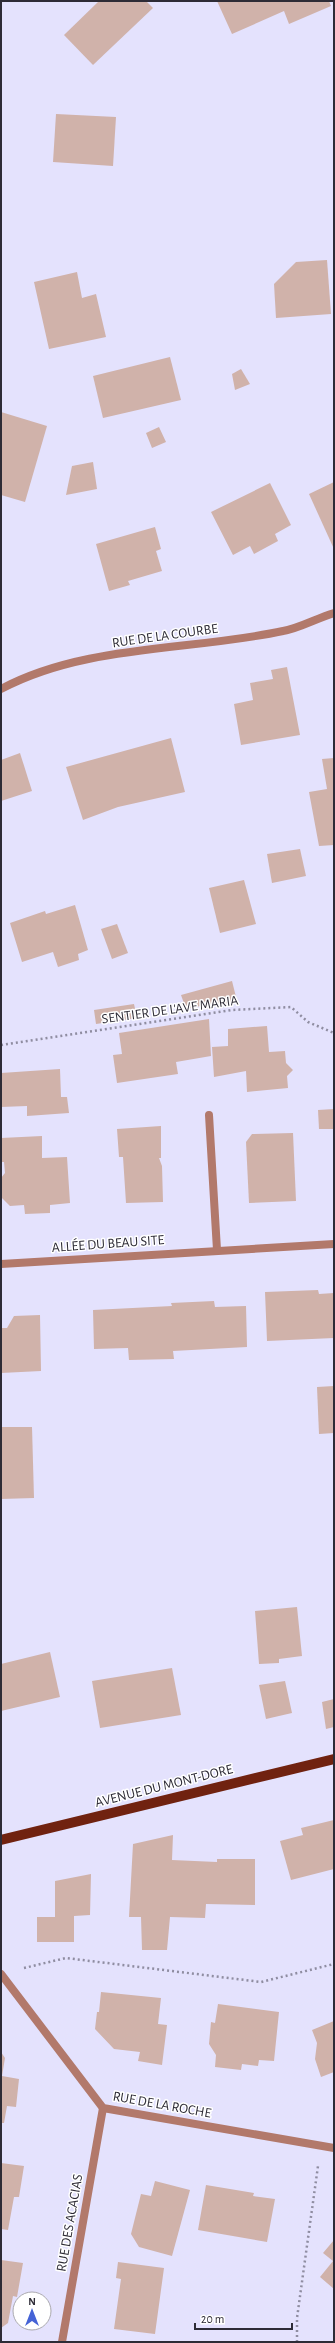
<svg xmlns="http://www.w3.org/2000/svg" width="335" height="2343" font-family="'Alegreya Sans',sans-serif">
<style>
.building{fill:#d0b2aa}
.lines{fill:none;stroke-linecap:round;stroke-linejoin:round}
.path{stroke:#8f8da1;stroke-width:2.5;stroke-dasharray:2 3;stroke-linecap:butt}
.minor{stroke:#b2796b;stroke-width:8}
.primary{stroke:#702210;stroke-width:10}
.labels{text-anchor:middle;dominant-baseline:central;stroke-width:3;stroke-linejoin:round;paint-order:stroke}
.street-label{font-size:14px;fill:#2d2b36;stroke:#fff}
</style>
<rect width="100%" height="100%" fill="#e4e2fd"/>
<g class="building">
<path d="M99 1H146L153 8 93 65 64 35Z"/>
<path d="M217 1H329L331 6 289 24 284 11 232 34Z"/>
<path d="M56 114 116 117 113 166 53 162Z"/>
<path d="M327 260 331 314 276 318 274 284 296 262Z"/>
<path d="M77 272 82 298 96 294 106 337 49 349 34 282Z"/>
<path d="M170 357 181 400 103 418 93 376Z"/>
<path d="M241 369 250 384 235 390 232 374Z"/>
<path d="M1 412 47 426 25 502 1 495Z"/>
<path d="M159 427 166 442 152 448 146 433Z"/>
<path d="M93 462 97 489 66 495 72 466Z"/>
<path d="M334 482V549L309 494Z"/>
<path d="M270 483 291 525 275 534 278 541 254 554 250 546 233 555 211 512Z"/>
<path d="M155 527 161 549 156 551 162 571 128 581 130 585 109 591 96 544Z"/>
<path d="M287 667 300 735 241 745 234 704 253 700 250 683 273 679 271 670Z"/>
<path d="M171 738 185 792 118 807 83 820 66 767Z"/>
<path d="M20 753 32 791 1 801V760Z"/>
<path d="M334 758V845L319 846 309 792 327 789 322 759Z"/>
<path d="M300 849 306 876 272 883 267 854Z"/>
<path d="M244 880 256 924 220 933 209 888Z"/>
<path d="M75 905 88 950 78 954 79 960 58 967 53 952 22 962 10 923 45 911 46 914Z"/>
<path d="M117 924 128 953 112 959 101 929Z"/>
<path d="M232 981 237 1001 212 1007 211 1004 186 1009 181 995Z"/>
<path d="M134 1004 137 1018 96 1024 94 1010Z"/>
<path d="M209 1019 211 1056 176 1062 178 1074 117 1083 113 1055 122 1054 119 1033Z"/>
<path d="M267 1026 269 1052 285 1051 286 1063 293 1070 287 1076 288 1088 247 1092 246 1071 214 1077 212 1047 228 1046V1029Z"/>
<path d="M60 1069 61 1097H67L69 1113 27 1116V1106L1 1107V1073Z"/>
<path d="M334 1109V1129H319L318 1110Z"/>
<path d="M161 1126V1158H159L162 1166 163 1202 126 1203 123 1157H119L117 1129Z"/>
<path d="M293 1133 296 1201 249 1203 246 1142 252 1134Z"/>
<path d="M42 1136V1158L67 1157 70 1203 50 1205V1213L25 1214 24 1205 10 1206 1 1197V1178L5 1173 4 1162H1V1138Z"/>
<path d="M318 1290 319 1294 334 1293V1338L267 1341 265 1292Z"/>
<path d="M214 1301 215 1307 246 1306 247 1347 173 1351 174 1359 129 1360 128 1348 94 1349 93 1310 172 1306 171 1303Z"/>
<path d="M40 1315 41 1371 1 1373V1328H7L14 1316Z"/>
<path d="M334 1386V1433L319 1434 317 1387Z"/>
<path d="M1 1427H32L34 1498 1 1499Z"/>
<path d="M297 1607 302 1656 279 1659V1663L259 1664 255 1611Z"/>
<path d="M50 1652 60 1697 1 1711V1664Z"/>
<path d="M172 1668 181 1715 100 1728 92 1681Z"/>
<path d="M285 1681 292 1713 266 1719 259 1685Z"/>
<path d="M334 1699V1727L326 1729 322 1702Z"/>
<path d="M334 1820V1869L291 1880 280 1841 303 1835 301 1828Z"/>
<path d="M173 1835 172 1860 217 1862V1859H255V1905L206 1904 205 1918 170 1917 167 1950H142L141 1917H129L133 1844Z"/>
<path d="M91 1874 90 1915 74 1916V1942H37V1917H55V1881Z"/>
<path d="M101 1992 161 1998 158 2024 167 2025 162 2065 138 2061 140 2052 114 2049 95 2029 97 2012H99Z"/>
<path d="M218 2004 279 2012 274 2061 259 2060 258 2066 242 2064 241 2070 215 2067 216 2055 209 2044 211 2022 215 2023Z"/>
<path d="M334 2021V2072L321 2077 315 2059 317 2043 312 2030Z"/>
<path d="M1 2052 5 2058 2 2076 19 2079 16 2107 7 2106 4 2123H1Z"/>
<path d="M1 2163 24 2166 19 2197H14L8 2230 1 2229Z"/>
<path d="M155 2181 190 2190 172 2256 139 2247 131 2234 141 2194 151 2196Z"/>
<path d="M206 2185 254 2193 253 2196 275 2199 267 2242 198 2230Z"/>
<path d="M334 2240V2289L320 2277 333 2261 323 2253Z"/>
<path d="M1 2260 23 2263 17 2297 13 2296 8 2323 1 2328Z"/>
<path d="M118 2262 164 2268 155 2334 114 2329 121 2279 116 2278Z"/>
</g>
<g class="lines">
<g class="path">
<path d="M1 1045 232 1010 291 1007 308 1022 334 1033"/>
<path d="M24 1968 66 1958 261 1982 334 1964"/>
<path d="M297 2342V2318L318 2166"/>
</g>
<g class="minor">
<path d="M1 689C85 644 191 651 283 631 300 628 317 618 334 613"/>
<path d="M209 1115 217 1250"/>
<path d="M1 1264 334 1244"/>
<path d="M1 1974 103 2108 334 2148"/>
<path d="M62 2342 103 2108"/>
</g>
<path class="primary" d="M1 1840 334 1759"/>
</g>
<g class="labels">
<g class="street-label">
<text transform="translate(165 636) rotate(-8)">RUE DE LA COURBE</text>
<text transform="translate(170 1010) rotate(-8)">SENTIER DE L'AVE MARIA</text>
<text transform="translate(108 1244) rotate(-4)">ALLÉE DU BEAU SITE</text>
<text transform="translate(164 1786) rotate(-14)">AVENUE DU MONT-DORE</text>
<text transform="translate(162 2105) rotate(10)">RUE DE LA ROCHE</text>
<text transform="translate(70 2223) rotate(-80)">RUE DES ACACIAS</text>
</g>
</g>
<rect width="335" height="2343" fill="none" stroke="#2d2b36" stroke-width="4"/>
<g transform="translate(32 2311)"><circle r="19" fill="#ffffff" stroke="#abaaaf"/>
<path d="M0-3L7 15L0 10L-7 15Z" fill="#4563d6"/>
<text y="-6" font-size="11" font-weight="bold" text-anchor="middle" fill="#2d2b36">N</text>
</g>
<path d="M195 2323v6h97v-6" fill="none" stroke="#2d2b36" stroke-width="2"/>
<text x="201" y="2323" font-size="12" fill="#2d2b36" stroke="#ffffff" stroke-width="3" paint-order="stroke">20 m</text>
</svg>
